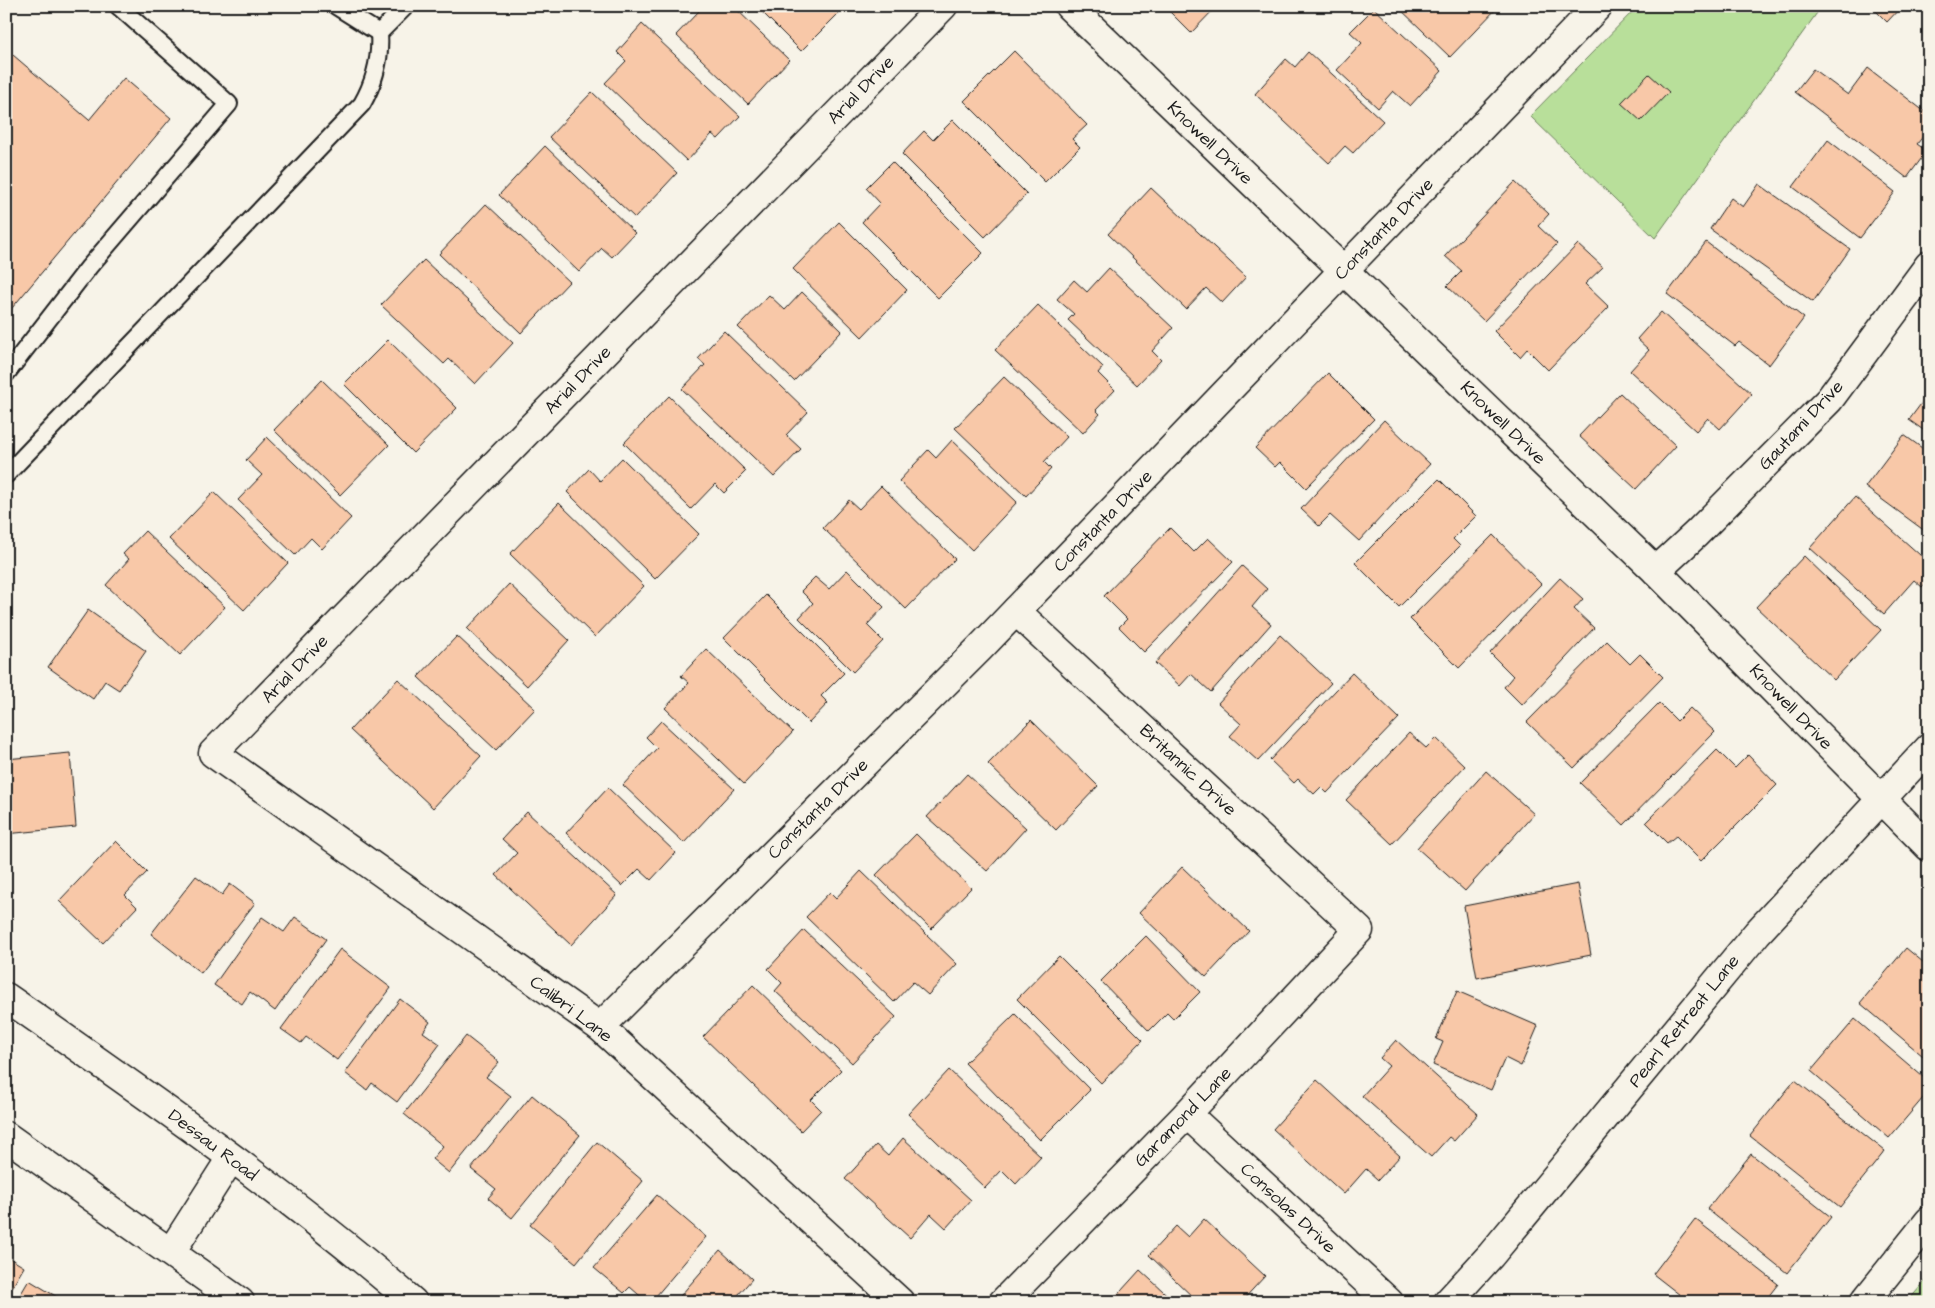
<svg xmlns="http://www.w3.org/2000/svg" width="1935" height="1308" font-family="'Architects Daughter',sans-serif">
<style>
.green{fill:#b8df9a;stroke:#6a7e5b}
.building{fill:#f8c8a8;stroke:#1c1c1c}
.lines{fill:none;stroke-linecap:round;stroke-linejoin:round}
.lane-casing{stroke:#1c1c1c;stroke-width:20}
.street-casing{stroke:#1c1c1c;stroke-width:31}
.primary-casing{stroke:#1c1c1c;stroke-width:31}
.lane{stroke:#f7f3e8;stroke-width:16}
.street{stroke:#f7f3e8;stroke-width:28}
.primary{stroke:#f7f3e8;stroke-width:28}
.labels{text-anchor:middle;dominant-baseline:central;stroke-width:4;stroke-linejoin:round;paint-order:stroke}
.street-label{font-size:18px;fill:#1c1c1c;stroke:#f7f3e8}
</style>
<rect width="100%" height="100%" fill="#f7f3e8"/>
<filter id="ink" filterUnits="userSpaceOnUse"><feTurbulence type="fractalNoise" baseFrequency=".02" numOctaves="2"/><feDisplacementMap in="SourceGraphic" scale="10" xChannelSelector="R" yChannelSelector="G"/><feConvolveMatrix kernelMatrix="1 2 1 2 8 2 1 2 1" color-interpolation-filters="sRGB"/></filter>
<g filter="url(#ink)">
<g class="green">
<path d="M1638 6H1822L1655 238 1530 116Z"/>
<path d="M1929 1277V1302H1907Z"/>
</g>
<g class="building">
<path d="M694 6H733L789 60 748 104 676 35 699 11Z"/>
<path d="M756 6H843L844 8 801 51Z"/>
<path d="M1164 6H1217L1191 33Z"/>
<path d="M1397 6H1499L1450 57Z"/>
<path d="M1871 6H1902L1887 22Z"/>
<path d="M1374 8 1442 71 1410 106 1393 91 1378 108 1337 70 1362 43 1350 32Z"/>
<path d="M642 24 740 116 718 139 712 134 687 161 605 83 626 61 617 52Z"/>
<path d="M6 49 89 120 124 78 171 118 12 308 6 303Z"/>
<path d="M1014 51 1087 125 1072 139 1080 147 1045 182 964 101Z"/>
<path d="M1308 52 1383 121 1353 153 1345 146 1329 163 1255 94 1286 59 1295 67Z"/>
<path d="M1868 68 1929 115V129L1917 144 1927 151 1907 178 1795 92 1813 69 1848 95Z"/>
<path d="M1649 74 1669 92 1641 121 1621 103Z"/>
<path d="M592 92 677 173 635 218 549 137Z"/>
<path d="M953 120 1027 194 985 237 902 154 924 131 933 140Z"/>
<path d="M1828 140 1895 192 1860 238 1793 187Z"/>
<path d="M545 146 635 233 612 257 602 248 579 272 499 195Z"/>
<path d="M892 162 983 253 938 298 862 222 880 203 866 188Z"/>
<path d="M1515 182 1549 214 1538 226 1557 244 1484 321 1447 286 1462 271 1445 256Z"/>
<path d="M1759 184 1850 249 1813 302 1710 229 1731 198 1743 207Z"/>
<path d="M1151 188 1246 277 1222 303 1206 288 1186 309 1108 234Z"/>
<path d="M486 204 569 282 521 333 439 254Z"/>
<path d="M839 222 907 290 862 337 793 269Z"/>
<path d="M1706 242 1804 318 1769 365 1739 342 1735 346 1667 294Z"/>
<path d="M1578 244 1603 267 1585 284 1609 307 1548 370 1527 349 1520 357 1494 331Z"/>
<path d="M424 260 513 343 475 384 449 359 444 364 381 305Z"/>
<path d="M1109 268 1173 328 1152 351 1161 360 1137 385 1068 320 1074 314 1057 299 1074 280 1087 292Z"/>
<path d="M802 292 842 331 794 381 738 327 769 295 785 310Z"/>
<path d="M1038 305 1103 367 1098 373 1115 390 1096 410 1100 414 1083 433 995 350Z"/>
<path d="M1661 312 1752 394 1720 429 1708 418 1696 431 1630 371 1649 350 1637 339Z"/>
<path d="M724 331 808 412 786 435 801 449 774 477 682 389 705 365 698 359Z"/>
<path d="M388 340 457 408 413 453 344 384Z"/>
<path d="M1328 373 1374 419 1306 488 1280 462 1275 467 1255 448Z"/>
<path d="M1004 377 1067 437 1044 462 1051 469 1026 496 955 428Z"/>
<path d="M322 380 389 445 340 495 274 430Z"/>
<path d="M1620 393 1676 446 1636 489 1579 436Z"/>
<path d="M1929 393V434L1909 420Z"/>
<path d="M669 396 746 471 724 493 715 484 691 509 624 443Z"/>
<path d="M1384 420 1430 464 1359 541 1330 515 1319 526 1301 509Z"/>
<path d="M1904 435 1929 453V534L1865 487Z"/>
<path d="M267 437 351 518 322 549 311 538 295 555 238 500 262 475 246 460Z"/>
<path d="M952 440 1017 502 972 550 899 481 928 450 936 458Z"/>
<path d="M622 458 699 534 655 579 567 492 589 469 600 481Z"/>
<path d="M1439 479 1476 516 1453 539 1460 546 1399 607 1355 563Z"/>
<path d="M881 486 955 559 906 609 823 528 849 500 859 509Z"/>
<path d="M214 492 288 563 244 610 169 539Z"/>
<path d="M1855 497 1929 563V579L1922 587 1914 580 1884 614 1810 548Z"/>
<path d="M559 503 644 586 595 637 510 554Z"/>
<path d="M1170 528 1194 552 1208 538 1233 562 1144 652 1119 627 1127 619 1104 596Z"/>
<path d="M145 531 225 607 180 655 106 585 129 559 123 554Z"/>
<path d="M1493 535 1541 584 1459 668 1410 619Z"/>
<path d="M1804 556 1881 630 1834 680 1756 607Z"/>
<path d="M1242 566 1267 589 1252 607 1271 624 1211 692 1191 674 1180 686 1155 663Z"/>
<path d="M847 570 884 607 867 625 883 641 853 672 799 618 813 603 801 591 815 577 829 589Z"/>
<path d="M1560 578 1583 599 1574 609 1594 628 1522 705 1504 687 1513 676 1490 653Z"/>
<path d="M509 584 569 640 527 686 467 629Z"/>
<path d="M766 595 844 673 821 696 828 703 809 723 724 638Z"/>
<path d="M88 610 146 651 119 690 105 681 93 699 48 667Z"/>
<path d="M1280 635 1331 683 1258 761 1230 736 1241 724 1218 703Z"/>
<path d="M457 636 535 709 496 750 418 677Z"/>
<path d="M1607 641 1630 664 1640 654 1663 677 1574 768 1527 722Z"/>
<path d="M706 649 793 732 744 784 665 708 689 683 681 676Z"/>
<path d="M1352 673 1399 718 1327 793 1321 787 1314 794 1298 779 1294 783 1270 760Z"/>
<path d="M398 679 481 756 433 808 350 730Z"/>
<path d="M1659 703 1677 721 1690 708 1715 732 1624 825 1580 783Z"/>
<path d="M1031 720 1098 786 1056 830 988 764Z"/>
<path d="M661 721 734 789 684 843 623 785 657 748 646 737Z"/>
<path d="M1409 733 1426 748 1436 738 1465 766 1392 844 1346 800Z"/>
<path d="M1717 750 1735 768 1748 755 1777 785 1701 861 1676 836 1667 843 1646 822Z"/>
<path d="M70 753 76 827 6 834V759Z"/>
<path d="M1486 771 1534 814 1465 891 1417 848Z"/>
<path d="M967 774 1026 828 987 871 927 817Z"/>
<path d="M608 788 676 853 651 880 639 869 622 886 566 833Z"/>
<path d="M527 812 617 895 571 945 496 875 517 853 502 839Z"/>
<path d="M916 834 971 888 931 929 876 875Z"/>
<path d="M116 841 147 872 125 895 137 907 103 943 59 901Z"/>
<path d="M1182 867 1249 931 1206 977 1139 913Z"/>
<path d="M861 871 957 964 928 995 913 982 894 1002 806 917 830 892 836 898Z"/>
<path d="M196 876 222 895 230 884 255 903 201 973 151 934Z"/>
<path d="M1578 884 1591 955 1477 978 1464 906Z"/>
<path d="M262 917 284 932 295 917 326 939 275 1011 250 992 242 1004 214 985Z"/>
<path d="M804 930 896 1017 852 1063 775 991 782 983 768 969Z"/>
<path d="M1146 936 1200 992 1173 1019 1167 1013 1149 1031 1101 981Z"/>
<path d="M1906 948 1929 967V1061L1860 1003Z"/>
<path d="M340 949 391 988 337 1060 306 1037 301 1043 281 1029Z"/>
<path d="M1059 956 1143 1040 1101 1083 1017 999Z"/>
<path d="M753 985 841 1070 811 1100 821 1110 801 1131 703 1037Z"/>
<path d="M1457 991 1538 1026 1521 1066 1505 1058 1491 1090 1433 1065 1443 1042 1436 1039Z"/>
<path d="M400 999 430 1022 423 1032 440 1044 397 1102 372 1083 367 1090 345 1073Z"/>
<path d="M1015 1014 1090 1090 1040 1140 965 1063Z"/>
<path d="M1855 1019 1929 1082V1091L1889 1138 1811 1071Z"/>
<path d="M466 1036 499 1062 486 1077 511 1096 449 1173 432 1159 443 1146 404 1114Z"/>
<path d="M1396 1040 1478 1114 1454 1141 1449 1137 1431 1157 1362 1096 1389 1066 1380 1058Z"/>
<path d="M949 1070 1041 1157 1016 1184 1002 1170 985 1188 908 1114Z"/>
<path d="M1317 1080 1400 1156 1378 1180 1366 1169 1344 1194 1273 1129Z"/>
<path d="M1795 1080 1885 1151 1840 1207 1750 1136Z"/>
<path d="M532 1095 580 1135 512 1218 488 1198 496 1189 471 1169Z"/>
<path d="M903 1138 971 1200 946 1228 931 1214 910 1238 845 1179 876 1145 888 1156Z"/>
<path d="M597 1142 643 1181 576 1263 530 1225Z"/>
<path d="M1751 1154 1831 1217 1787 1273 1707 1209Z"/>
<path d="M657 1195 706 1237 651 1302H647L630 1287 624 1293 594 1268Z"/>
<path d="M1204 1219 1265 1276 1241 1302H1198L1149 1255 1176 1226 1188 1237Z"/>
<path d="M1695 1219 1778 1284 1764 1302H1689L1653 1274Z"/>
<path d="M720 1250 752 1279 732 1302H675Z"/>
<path d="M6 1256 24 1267 6 1298Z"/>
<path d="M1140 1270 1175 1302H1111Z"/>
<path d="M29 1280 62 1300 61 1302H16Z"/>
</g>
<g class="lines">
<defs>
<g id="lane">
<path d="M336 6 379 33"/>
<path d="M6 374 89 267 229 104 118 6"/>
<path d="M6 475 362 104C375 81 381 59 379 33L406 6"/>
</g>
<g id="street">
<path d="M1069 6 1656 571 1929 847"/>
<path d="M1656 571 1696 534 1829 400 1929 265"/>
<path d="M600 1027 980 648 1598 6"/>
<path d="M1187 1114 1389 1302"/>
<path d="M900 1302 600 1027 213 753 943 6"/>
<path d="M1003 1302 1187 1114 1359 930 1016 611"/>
<path d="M1448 1302 1491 1255 1757 933 1929 748"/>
<path d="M1864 1302 1929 1221"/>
</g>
<g id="primary">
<path d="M6 997C145 1094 285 1191 413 1302"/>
<path d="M6 1136 240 1302"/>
<path d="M171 1252 231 1158"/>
</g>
</defs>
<use href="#lane" class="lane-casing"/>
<use href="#street" class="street-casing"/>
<use href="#primary" class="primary-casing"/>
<use href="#lane" class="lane"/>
<use href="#street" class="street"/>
<use href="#primary" class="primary"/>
</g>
</g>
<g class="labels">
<g class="street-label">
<text transform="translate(861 90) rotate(-46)">Arial Drive</text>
<text transform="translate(1210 143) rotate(44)">Knowell Drive</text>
<text transform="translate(1384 229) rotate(-46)">Constanta Drive</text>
<text transform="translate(578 380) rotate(-46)">Arial Drive</text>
<text transform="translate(1503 423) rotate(44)">Knowell Drive</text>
<text transform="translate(1801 425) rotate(-47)">Gautami Drive</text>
<text transform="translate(1103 521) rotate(-46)">Constanta Drive</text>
<text transform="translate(295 669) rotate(-46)">Arial Drive</text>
<text transform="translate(1791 707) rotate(46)">Knowell Drive</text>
<text transform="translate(1188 770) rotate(43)">Britannic Drive</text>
<text transform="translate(818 809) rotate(-45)">Constanta Drive</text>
<text transform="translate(571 1009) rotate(37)">Calibri Lane</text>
<text transform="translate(1684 1021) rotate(-51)">Pearl Retreat Lane</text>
<text transform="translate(1183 1117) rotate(-46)">Garamond Lane</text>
<text transform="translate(213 1145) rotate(37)">Dessau Road</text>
<text transform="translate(1288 1208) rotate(43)">Consolas Drive</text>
</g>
</g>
<rect width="1935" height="1308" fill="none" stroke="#f7f3e8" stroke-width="25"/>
<rect x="12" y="12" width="1910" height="1283" fill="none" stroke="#1c1c1c" stroke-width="2" filter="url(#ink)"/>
</svg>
